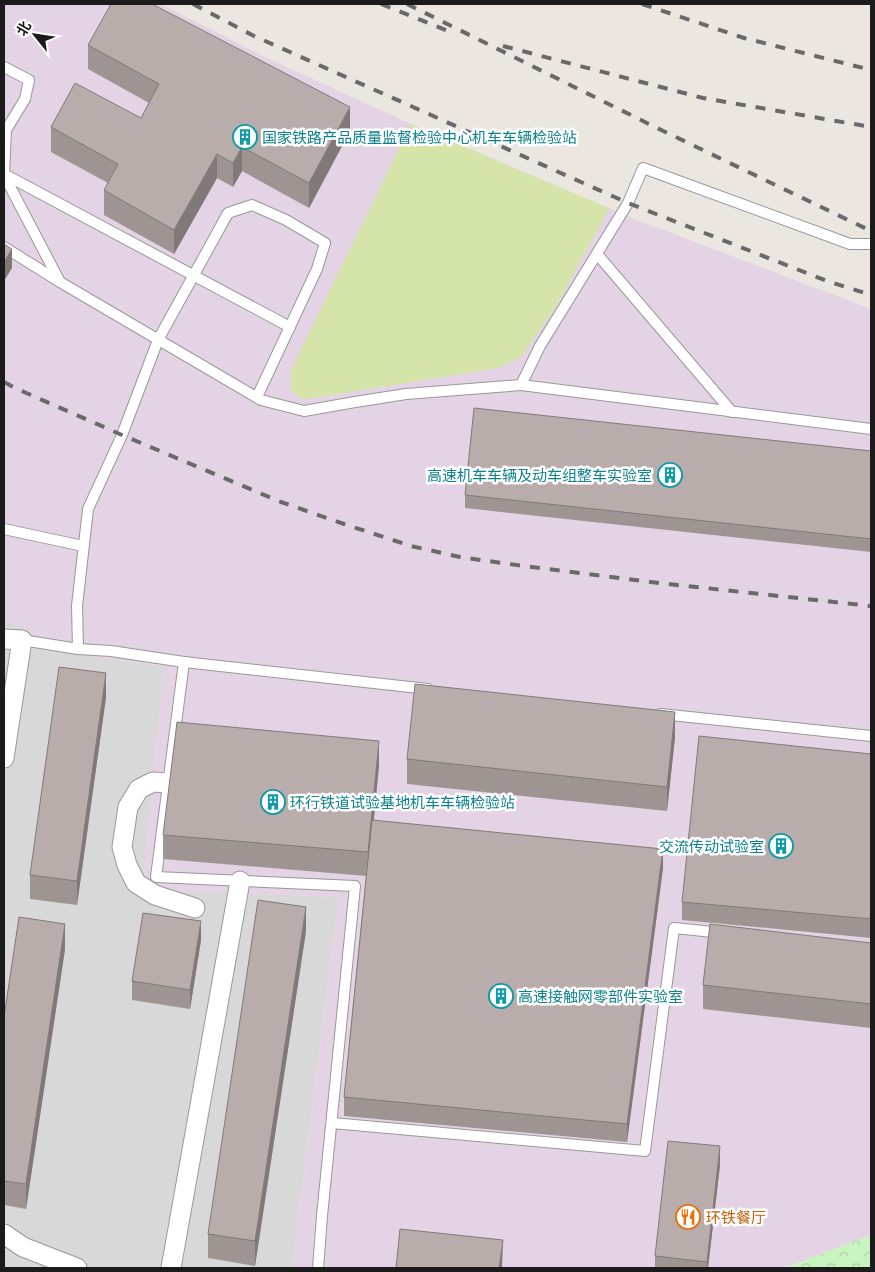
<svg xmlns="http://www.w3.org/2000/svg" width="875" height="1272" font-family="Quicksand,'Noto Sans SC',sans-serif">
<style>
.residential{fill:#d9d8d8}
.railway{fill:#e4d3e5}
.grass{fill:#d5e4a9}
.park{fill:url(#park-crowns)}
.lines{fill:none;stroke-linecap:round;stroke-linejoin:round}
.lane-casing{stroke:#989898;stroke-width:12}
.street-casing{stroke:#989898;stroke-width:21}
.lane{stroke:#fff;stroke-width:10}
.street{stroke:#fff;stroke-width:19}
.rail{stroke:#696969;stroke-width:4;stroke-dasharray:10 10;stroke-linecap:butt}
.wall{fill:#9e9593}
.shaded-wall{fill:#817978}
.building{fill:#b8adab;stroke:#817978}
.labels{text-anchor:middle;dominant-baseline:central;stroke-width:5;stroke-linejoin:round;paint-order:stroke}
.culture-label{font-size:15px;fill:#0d838f;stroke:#fff;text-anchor:start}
.food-label{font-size:15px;fill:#c56008;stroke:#fff;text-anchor:start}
</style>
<defs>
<pattern id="park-crowns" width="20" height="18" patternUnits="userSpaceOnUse" patternTransform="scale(1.25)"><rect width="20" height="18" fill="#c8f5bf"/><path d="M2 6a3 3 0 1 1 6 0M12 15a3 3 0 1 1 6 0" fill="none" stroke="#abd1a4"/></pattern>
</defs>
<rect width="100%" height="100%" fill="#ece6e1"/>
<path class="residential" d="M4 623 30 627 29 648 164 666 143 889 339 897 292 1268H4Z"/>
<path class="railway" d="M4 4H161L265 57 411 124 632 218 871 309V1235L784 1268H292L339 897 143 889 164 666 29 648 30 627 4 623Z"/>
<path class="grass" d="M411 124 609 208 556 306 521 357 498 368 315 398 301 399 291 390V370Z"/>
<path class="park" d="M871 1235V1268H784Z"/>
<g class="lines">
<defs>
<g id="lane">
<path d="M4 67 29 80 25 99 6 130 4 174"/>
<path d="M4 174 290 327"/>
<path d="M4 175 60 282"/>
<path d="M4 247 60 282 261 400 304 411 355 402 406 394 521 385 540 346 628 203 643 168 850 244H871"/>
<path d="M597 254 732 412"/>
<path d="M521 385 871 429"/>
<path d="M4 529 83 546"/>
<path d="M22 640 78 649 111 651 184 662 428 689"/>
<path d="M78 649 77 606 88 509 122 435 158 340 228 213 252 205 286 220 325 243 317 269 257 397"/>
<path d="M184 662 156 877 355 886 322 1216 318 1268"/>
<path d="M661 714 871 736"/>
<path d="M332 1123 645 1151 674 928 723 933"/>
</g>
<g id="street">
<path d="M4 639 22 640 4 758"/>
<path d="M168 783 153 782 139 789 128 807 122 847 127 865 136 883 155 895 195 908"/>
<path d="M4 1234 23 1247 77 1268"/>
<path d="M171 1268 240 881"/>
</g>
</defs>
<use href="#lane" class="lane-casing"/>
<use href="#street" class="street-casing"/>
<use href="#lane" class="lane"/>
<use href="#street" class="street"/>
<g class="rail">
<path d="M193 4 254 36 628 203 827 281 871 295"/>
<path d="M381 4 448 31"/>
<path d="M407 4 655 127 871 231"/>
<path d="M642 4 744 38 871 70"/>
<path d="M503 46 703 98 871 127"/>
<path d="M4 382 15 388 122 435 281 502 344 524 411 546 460 557 509 564 659 583 871 606"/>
</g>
</g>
<g class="wall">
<path d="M88 45 350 131 309 208 242 171 233 187 217 178 174 254 104 215V190L108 183 51 152V127L141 118 149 103 88 69Z"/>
<path d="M871 451V552L465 508V495Z"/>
<path d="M106 697 77 905 30 899V875Z"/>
<path d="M675 737 667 811 407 784V759Z"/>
<path d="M871 754V938L682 920V902Z"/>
<path d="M379 765 374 820 663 868 627 1142 344 1116V1097L366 876 163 859V835Z"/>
<path d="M306 931 255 1266 208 1258V1234Z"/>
<path d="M201 940 190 1009 132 1000V981Z"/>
<path d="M871 943V1028L703 1009V985Z"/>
<path d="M65 949 26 1209 4 1205V1017Z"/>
<path d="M720 1165 708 1268H655V1256Z"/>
</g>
<g class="shaded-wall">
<path d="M350 107V131L309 208V183Z"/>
<path d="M242 147V171L233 187V163Z"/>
<path d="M217 154V178L174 254V230Z"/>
<path d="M12 249V268L4 281V262Z"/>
<path d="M106 673V697L77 905V881Z"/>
<path d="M675 712V737L667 811V787Z"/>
<path d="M379 741V765L368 877V852Z"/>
<path d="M663 849V868L627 1142V1124Z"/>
<path d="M306 907V931L255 1266V1241Z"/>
<path d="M201 921V940L190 1009V990Z"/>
<path d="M65 924V949L26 1209V1184Z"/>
<path d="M720 1146V1165L708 1268H707V1262Z"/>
<path d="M503 1240 502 1268H499Z"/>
</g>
<g class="building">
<path d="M111 4H152L350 107 309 183 242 147 233 163 217 154 174 230 104 190 118 164 51 127 75 83 141 118 159 84 88 45Z"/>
<path d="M4 244 12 249 4 262Z"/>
<path d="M474 408 871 451V539L465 495Z"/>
<path d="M59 667 106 673 77 881 30 875Z"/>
<path d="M415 684 675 712 667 787 407 759Z"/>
<path d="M177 722 379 741 368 852 163 835Z"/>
<path d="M699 736 871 754V919L682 902Z"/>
<path d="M372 820 663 849 627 1124 344 1097Z"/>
<path d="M258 900 306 907 255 1241 208 1234Z"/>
<path d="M143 913 201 921 190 990 132 981Z"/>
<path d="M19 917 65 924 26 1184 4 1181V1017Z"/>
<path d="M710 924 871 943V1004L703 985Z"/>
<path d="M668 1141 720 1146 707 1262 655 1256Z"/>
<path d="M400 1229 503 1240 499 1268H396Z"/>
</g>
<defs>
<symbol id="building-ring" viewBox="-11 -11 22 22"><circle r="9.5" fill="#fff" stroke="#0f9aa8" stroke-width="1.5"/><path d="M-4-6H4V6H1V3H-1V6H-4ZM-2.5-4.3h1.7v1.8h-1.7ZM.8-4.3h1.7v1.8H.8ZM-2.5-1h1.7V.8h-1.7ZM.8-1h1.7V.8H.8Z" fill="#0f9aa8"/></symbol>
<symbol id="restaurant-ring" viewBox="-11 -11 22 22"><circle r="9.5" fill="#fff" stroke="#e8710a" stroke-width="1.5"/><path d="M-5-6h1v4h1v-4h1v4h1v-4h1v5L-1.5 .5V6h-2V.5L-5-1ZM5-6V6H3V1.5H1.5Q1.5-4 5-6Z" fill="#e8710a"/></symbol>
</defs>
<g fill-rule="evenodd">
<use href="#building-ring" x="231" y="123" width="28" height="28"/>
<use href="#building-ring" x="656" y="461" width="28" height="28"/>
<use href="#building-ring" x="259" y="788" width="28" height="28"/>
<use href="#building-ring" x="767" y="832" width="28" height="28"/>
<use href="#building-ring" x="487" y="982" width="28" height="28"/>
<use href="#restaurant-ring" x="674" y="1203" width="28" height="28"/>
</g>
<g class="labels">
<g class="culture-label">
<text x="262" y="137">国家铁路产品质量监督检验中心机车车辆检验站</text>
<text x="652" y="475" text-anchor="end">高速机车车辆及动车组整车实验室</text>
<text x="290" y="802">环行铁道试验基地机车车辆检验站</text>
<text x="764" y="846" text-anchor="end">交流传动试验室</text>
<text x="518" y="996">高速接触网零部件实验室</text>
</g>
<g class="food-label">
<text x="706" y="1217">环铁餐厅</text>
</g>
</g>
<rect width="875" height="1272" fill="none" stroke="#1b1b1b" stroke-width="10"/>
<g transform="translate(35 35) rotate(300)" stroke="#ffffff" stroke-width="4" paint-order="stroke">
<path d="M0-4L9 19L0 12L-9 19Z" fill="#1b1b1b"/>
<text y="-8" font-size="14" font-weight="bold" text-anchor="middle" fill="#1b1b1b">北</text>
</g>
</svg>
